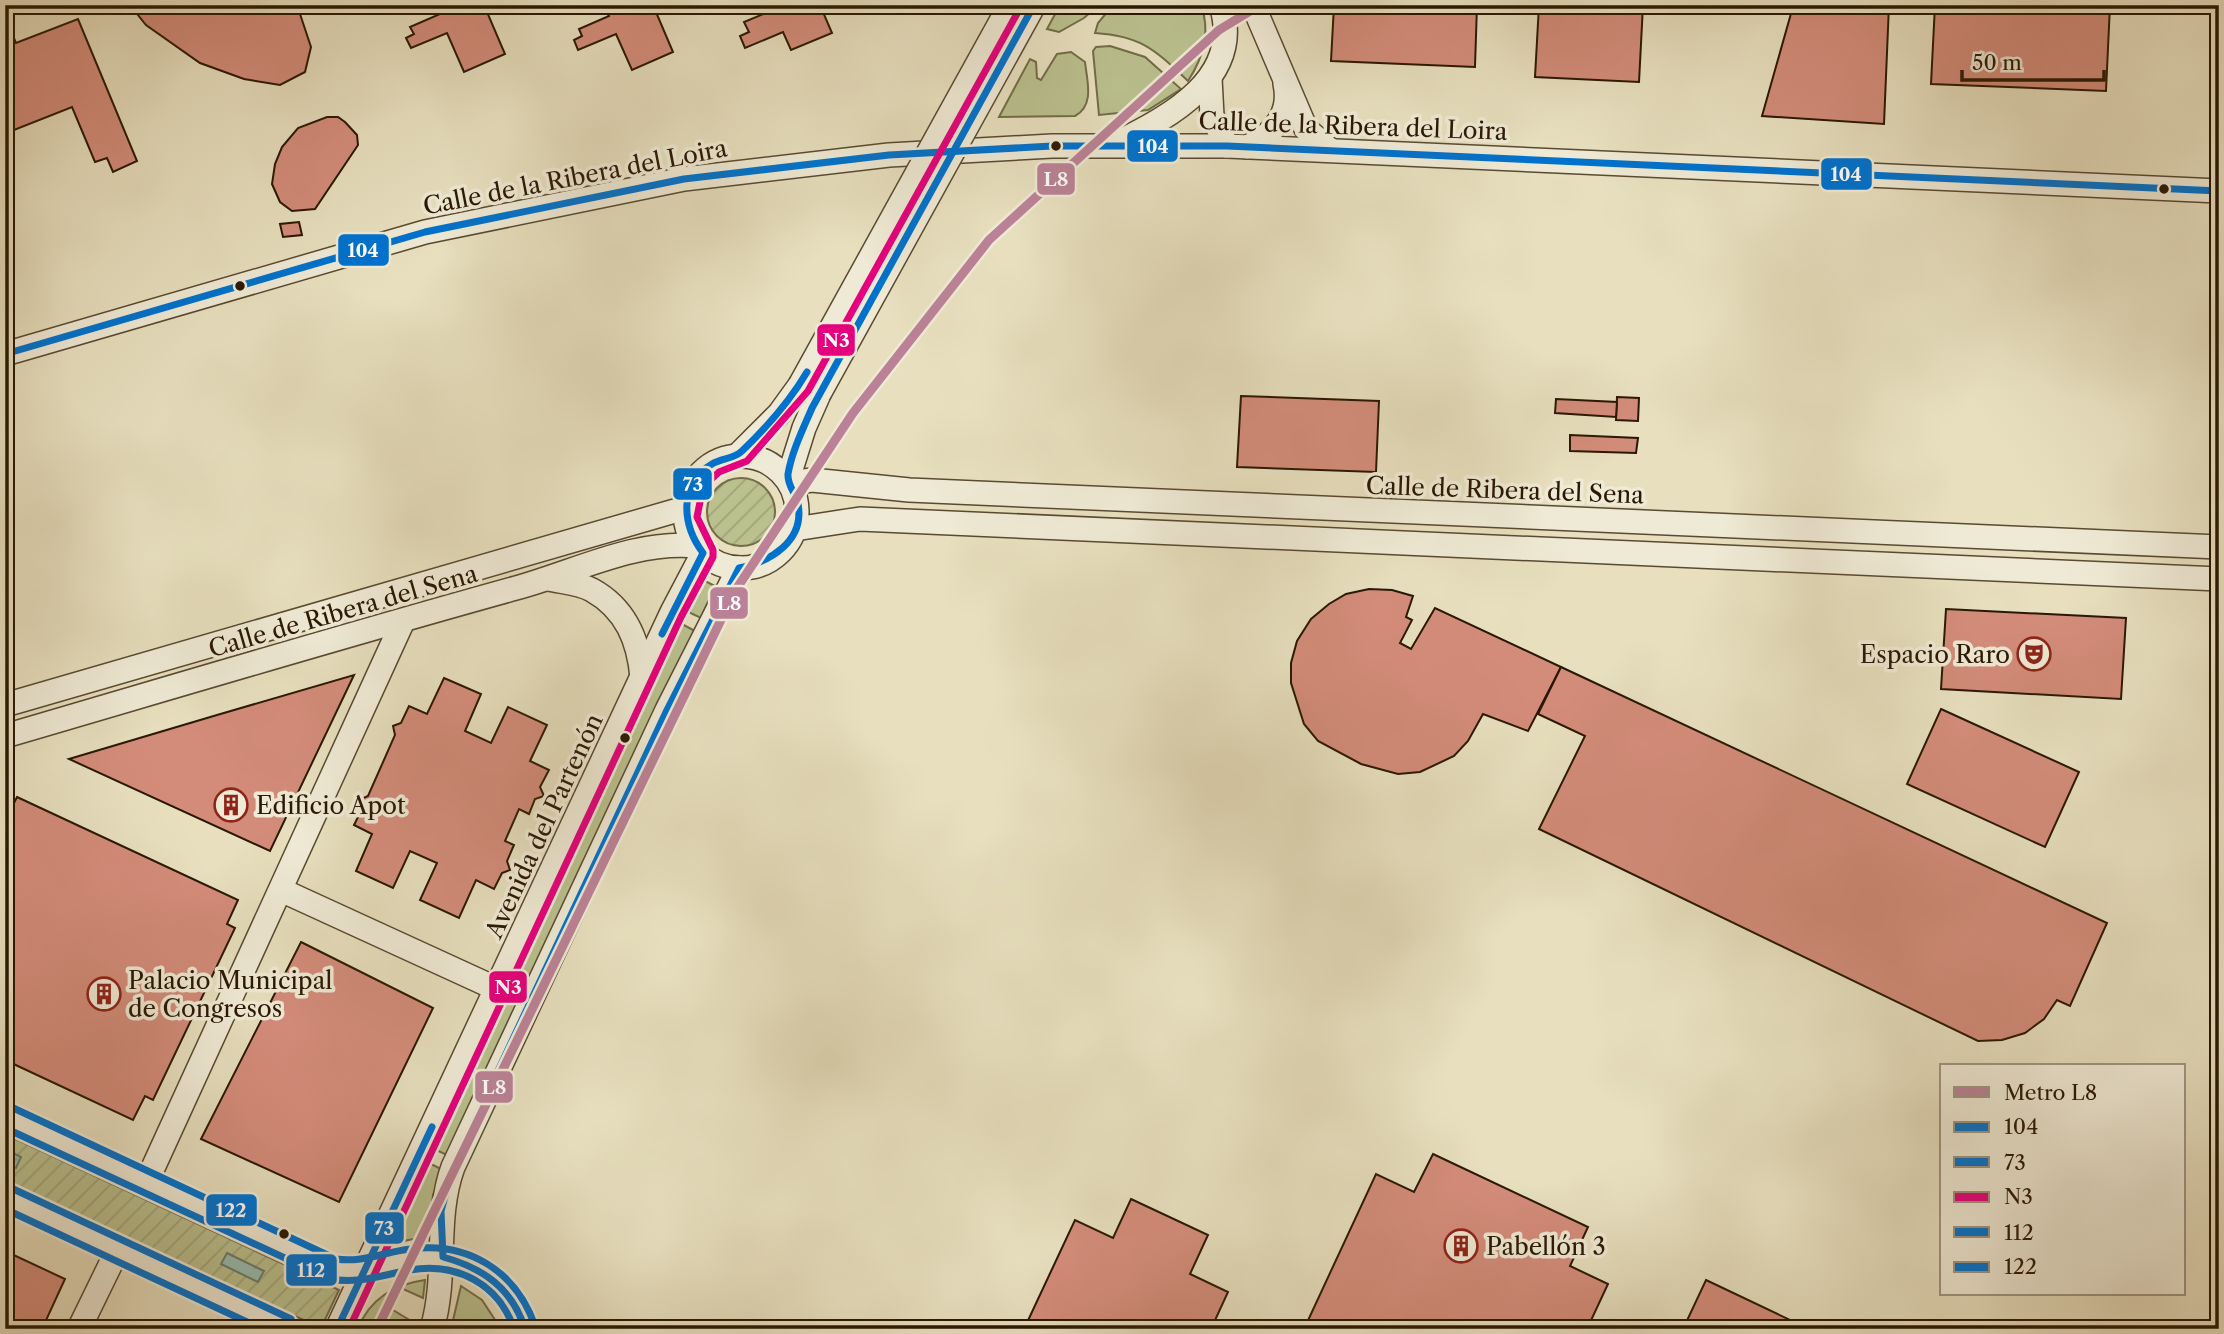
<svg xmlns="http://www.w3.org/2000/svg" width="2224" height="1334" font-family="'Libre Caslon Text',serif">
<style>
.grass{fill:#bac08e;stroke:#726c48;stroke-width:2}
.garden{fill:url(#garden-furrows);stroke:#726c48;stroke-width:2}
.water{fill:url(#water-ripples);stroke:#6b7b6b;stroke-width:2}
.building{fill:#d38c7a;stroke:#2a1802;stroke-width:2}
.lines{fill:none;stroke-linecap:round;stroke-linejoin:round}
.minor-casing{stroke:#594a31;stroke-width:26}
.minor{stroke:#efead5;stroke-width:23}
.minor-bridge-casing{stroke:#594a31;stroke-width:26;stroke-linecap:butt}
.minor-bridge{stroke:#efead5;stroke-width:23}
.bus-1-casing{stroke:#efead5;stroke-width:12}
.bus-2-casing{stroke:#efead5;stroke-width:12}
.bus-3-casing{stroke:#efead5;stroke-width:12}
.bus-4-casing{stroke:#efead5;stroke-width:12}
.bus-5-casing{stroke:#efead5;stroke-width:12}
.bus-1{stroke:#0072ce;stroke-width:7}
.bus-2{stroke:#0072ce;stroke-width:7}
.bus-3{stroke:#e5007d;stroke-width:7}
.bus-4{stroke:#0072ce;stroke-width:7}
.bus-5{stroke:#0072ce;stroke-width:7}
.metro-1-casing{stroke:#efead5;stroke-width:14}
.metro-1{stroke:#bb8297;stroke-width:9}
.bus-dot{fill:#2a1802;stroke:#efead5;stroke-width:2.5}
.labels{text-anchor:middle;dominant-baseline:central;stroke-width:7;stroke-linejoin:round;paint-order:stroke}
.street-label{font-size:24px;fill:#2a1802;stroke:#efead5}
.poi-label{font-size:24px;fill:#2a1802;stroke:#efead5;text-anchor:start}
.line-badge{stroke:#efead5;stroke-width:2.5}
.badge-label{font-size:19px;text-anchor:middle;font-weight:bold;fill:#fff}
</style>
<defs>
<pattern id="garden-furrows" width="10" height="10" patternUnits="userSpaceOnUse" patternTransform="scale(1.75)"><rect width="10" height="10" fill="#bac08e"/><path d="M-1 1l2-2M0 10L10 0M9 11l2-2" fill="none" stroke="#a0a479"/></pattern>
<pattern id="water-ripples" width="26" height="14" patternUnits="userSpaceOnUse" patternTransform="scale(1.75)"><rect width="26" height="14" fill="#97bdb1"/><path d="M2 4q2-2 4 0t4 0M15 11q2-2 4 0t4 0" fill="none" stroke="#82a297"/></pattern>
</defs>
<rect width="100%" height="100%" fill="#e7dfbe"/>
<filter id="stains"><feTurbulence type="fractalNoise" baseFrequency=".00286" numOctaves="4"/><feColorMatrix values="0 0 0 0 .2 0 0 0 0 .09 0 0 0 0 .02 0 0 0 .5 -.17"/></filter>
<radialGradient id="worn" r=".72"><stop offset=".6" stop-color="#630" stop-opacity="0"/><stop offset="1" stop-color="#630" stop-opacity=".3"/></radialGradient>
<g class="grass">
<path d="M1060 5H1099L1084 18 1059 32 1047 29Z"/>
<path d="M1113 5H1201C1211 32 1203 58 1188 81 1155 50 1142 36 1095 33L1098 23Z"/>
<path d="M1110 46 1145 57 1181 89 1148 110 1099 115 1093 51 1096 47Z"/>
<path d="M1071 52 1085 62C1087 81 1095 105 1075 116L999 117 1030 59 1036 62 1037 78 1041 80 1057 54Z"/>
<path d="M701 579 715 586 701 618 686 611Z"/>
<path d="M680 623 695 631 449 1156 434 1149Z"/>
<path d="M427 1162 443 1170 433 1195 428 1236 389 1244Z"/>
<path d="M425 1280 423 1298 399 1287 388 1307 416 1324 414 1329H358C369 1299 395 1284 425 1280Z"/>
<path d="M461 1286 482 1300 501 1329H451Z"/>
</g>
<g class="garden">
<circle cx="741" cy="512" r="34"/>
<path d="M5 1134 339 1290 321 1328 5 1182Z"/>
</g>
<g class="water">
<path d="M5 1149 21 1157 16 1168 5 1163Z"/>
<path d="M227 1253 264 1271 258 1282 221 1264Z"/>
</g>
<g class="building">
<path d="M130 5H297L311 47 305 72 280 85 244 79 200 63 146 25Z"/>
<path d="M436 5H484L505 54 464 72 447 33 411 48 406 38 414 34 410 27 440 14Z"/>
<path d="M604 5H653L673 52 632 70 616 34 578 50 574 40 582 36 579 29 609 16Z"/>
<path d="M772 5H820L832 33 791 50 783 32 745 48 740 36 749 32 744 22 773 10Z"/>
<path d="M1334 5H1477L1475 67 1331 61Z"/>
<path d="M1539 5H1643L1639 82 1535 77Z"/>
<path d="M1785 5H1889L1884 124 1762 116 1792 10Z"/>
<path d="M1935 5H2110L2106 91 1931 84Z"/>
<path d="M5 17 16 43 78 19 137 161 113 172 107 158 95 162 72 107 9 132 5 123Z"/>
<path d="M327 117H338L345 122 357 135 358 145 315 209 292 211 280 202 272 184 275 164 282 147 298 128Z"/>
<path d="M299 222 302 235 283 237 280 224Z"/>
<path d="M1241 396 1379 401 1376 472 1237 467Z"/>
<path d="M1617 397 1639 398 1638 421 1616 420Z"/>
<path d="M1556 399 1617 402 1616 417 1555 413Z"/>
<path d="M1570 435 1638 438 1636 453 1570 451Z"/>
<path d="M1369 589 1392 590 1413 596 1406 617 1412 620 1400 643 1411 649 1435 608 1561 667 1528 731 1483 714 1468 741 1454 756 1420 772 1398 774 1361 764 1318 741 1304 724 1291 683V663L1297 641 1311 619 1329 604 1346 594Z"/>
<path d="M1946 609 2126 618 2121 699 1941 689Z"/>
<path d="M1561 667 2107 923 2070 1006 2057 1000 2044 1019 2025 1033 2002 1040 1978 1041 1539 829 1585 736 1538 714Z"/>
<path d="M354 675 270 851 69 759 217 715Z"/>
<path d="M444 678 481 694 465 731 491 743 508 707 547 725 530 761 549 770 540 787 544 796 535 799 529 814 519 809 505 841 514 845 507 861 510 870 502 873 494 889 476 880 459 918 420 900 437 863 410 851 393 888 356 871 372 834 354 825 362 809 359 800 368 796 395 735 393 726 401 723 409 706 427 714Z"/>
<path d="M1941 709 2079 772 2045 847 1907 784Z"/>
<path d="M17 797 238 900 227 924 235 928 153 1100 145 1096 133 1120 5 1060V821Z"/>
<path d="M301 942 433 1008 339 1202 201 1139Z"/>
<path d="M1433 1154 1588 1227 1570 1266 1608 1284 1587 1329H1304L1376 1174 1414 1192Z"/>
<path d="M1131 1199 1208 1235 1190 1274 1228 1292 1211 1329H1024L1075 1220 1113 1238Z"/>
<path d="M5 1251 65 1279 42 1329H5Z"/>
<path d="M1706 1280 1809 1329H1683Z"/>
</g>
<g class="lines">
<defs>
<g id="minor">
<path d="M1253 5 1306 129 1330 150"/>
<path d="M1210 78 1212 116 1227 146"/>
<path d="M1117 143C1171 116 1244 77 1221 5"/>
<path d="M1247 147C1272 135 1292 115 1285 84"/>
<path d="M5 354 425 232 684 179 889 155 1052 146H1227L2219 191"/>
<path d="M738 455 779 414 800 385"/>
<circle cx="741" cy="512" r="56"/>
<path d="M788 479 804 428 819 394"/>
<path d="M790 483 812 480 909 490 2219 547"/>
<path d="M795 529 860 519 2219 579"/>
<path d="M549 579C562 582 580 583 592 590 626 609 639 641 642 678"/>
<path d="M5 705 685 508"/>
<path d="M5 736C176 686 346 635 516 588 575 572 635 540 696 546"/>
<path d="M281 890 497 989"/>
<path d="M5 1116 333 1269C369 1276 379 1264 412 1259 462 1252 513 1276 525 1329"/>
<path d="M147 1181 403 621"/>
<path d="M5 1197 287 1329"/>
<path d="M79 1329 118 1249"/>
<path d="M337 1329 672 612 703 553"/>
<path d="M432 1329C448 1275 434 1219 453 1167L667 710 739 568"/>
</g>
</defs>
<use href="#minor" class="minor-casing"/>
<use href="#minor" class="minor"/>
<defs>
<g id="minor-bridge">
<path d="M800 385 1010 5"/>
<path d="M819 394 1034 5"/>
</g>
</defs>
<use href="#minor-bridge" class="minor-bridge-casing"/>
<use href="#minor-bridge" class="minor-bridge"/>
<defs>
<path id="bus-1" d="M5 354 425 232 684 179 889 155 1052 146H1227L2219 191"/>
<g id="bus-2">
<path d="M662 634 703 553C682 525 678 484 712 464 722 458 734 459 742 451 766 428 790 401 807 372"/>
<path d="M337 1329 432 1127"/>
<path d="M525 1329C512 1288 483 1268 443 1257L441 1211 453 1167 667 710 739 568C770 562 805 541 798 504 796 493 787 486 788 474 792 451 803 429 812 408L1034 5"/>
</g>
<path id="bus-3" d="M349 1329 681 617 713 557V550L697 517 703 487 719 472 747 461 808 391 1019 10"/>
<g id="bus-4">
<path d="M5 1128 330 1279C359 1284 382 1275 410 1270 457 1262 499 1284 514 1329"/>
<path d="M5 1209 262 1329"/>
</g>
<g id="bus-5">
<path d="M9 1106 336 1259C363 1263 384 1252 410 1249 468 1241 516 1271 535 1326"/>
<path d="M9 1187 291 1319"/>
</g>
</defs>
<use href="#bus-1" class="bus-1-casing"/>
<use href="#bus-2" class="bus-2-casing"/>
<use href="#bus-3" class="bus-3-casing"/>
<use href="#bus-4" class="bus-4-casing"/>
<use href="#bus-5" class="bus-5-casing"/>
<use href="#bus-1" class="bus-1"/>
<use href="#bus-2" class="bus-2"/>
<use href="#bus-3" class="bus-3"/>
<use href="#bus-4" class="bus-4"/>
<use href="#bus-5" class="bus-5"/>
<defs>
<path id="metro-1" d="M377 1329 735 591 853 413 989 240 1219 30 1260 5"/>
</defs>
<use href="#metro-1" class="metro-1-casing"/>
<use href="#metro-1" class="metro-1"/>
</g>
<defs>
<symbol id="theatre-ring" viewBox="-11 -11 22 22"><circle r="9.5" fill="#efead5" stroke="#8f2418" stroke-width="1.5"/><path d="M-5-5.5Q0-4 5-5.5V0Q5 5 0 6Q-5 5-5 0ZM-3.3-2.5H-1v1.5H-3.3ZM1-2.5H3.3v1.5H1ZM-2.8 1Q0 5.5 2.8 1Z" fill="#8f2418"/></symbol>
<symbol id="building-ring" viewBox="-11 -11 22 22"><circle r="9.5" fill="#efead5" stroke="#8f2418" stroke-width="1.5"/><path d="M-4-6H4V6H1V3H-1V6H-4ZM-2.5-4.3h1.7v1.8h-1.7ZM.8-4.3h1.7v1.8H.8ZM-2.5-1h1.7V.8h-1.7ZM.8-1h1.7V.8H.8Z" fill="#8f2418"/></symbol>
</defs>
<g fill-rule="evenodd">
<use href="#theatre-ring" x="2015" y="635" width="38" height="38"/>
<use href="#building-ring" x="212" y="786" width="38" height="38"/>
<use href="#building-ring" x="85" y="975" width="38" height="38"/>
<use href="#building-ring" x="1442" y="1227" width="38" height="38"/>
</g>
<g class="bus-dot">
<circle cx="1056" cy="146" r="6"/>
<circle cx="2164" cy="189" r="6"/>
<circle cx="240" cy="286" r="6"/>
<circle cx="625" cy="738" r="6"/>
<circle cx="284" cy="1234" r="6"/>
</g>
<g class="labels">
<g class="street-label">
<text transform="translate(1353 126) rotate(2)">Calle de la Ribera del Loira</text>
<text transform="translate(575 177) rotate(-11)">Calle de la Ribera del Loira</text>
<text transform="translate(1505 490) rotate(2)">Calle de Ribera del Sena</text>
<text transform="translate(343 611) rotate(-16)">Calle de Ribera del Sena</text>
<text transform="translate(544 826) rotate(-65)">Avenida del Partenón</text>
</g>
<g class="poi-label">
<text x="2010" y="654" text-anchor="end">Espacio Raro</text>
<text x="256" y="805">Edificio Apot</text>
<text x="128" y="980">Palacio Municipal<tspan x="128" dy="28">de Congresos</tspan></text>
<text x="1486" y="1246">Pabellón 3</text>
</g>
</g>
<g class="line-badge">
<rect x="1126" y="129" width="53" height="34" rx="7" fill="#0072ce"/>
<rect x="1820" y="157" width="53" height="34" rx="7" fill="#0072ce"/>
<rect x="1036" y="162" width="40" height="34" rx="7" fill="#bb8297"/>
<rect x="337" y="233" width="53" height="34" rx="7" fill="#0072ce"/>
<rect x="816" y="323" width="40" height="34" rx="7" fill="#e5007d"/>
<rect x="672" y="467" width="41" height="34" rx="7" fill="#0072ce"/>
<rect x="709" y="586" width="40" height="34" rx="7" fill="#bb8297"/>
<rect x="488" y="970" width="40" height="34" rx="7" fill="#e5007d"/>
<rect x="474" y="1070" width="40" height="34" rx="7" fill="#bb8297"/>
<rect x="205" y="1193" width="53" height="34" rx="7" fill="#0072ce"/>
<rect x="364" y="1211" width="41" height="34" rx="7" fill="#0072ce"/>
<rect x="285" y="1253" width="53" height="34" rx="7" fill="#0072ce"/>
</g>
<g class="badge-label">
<text x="1153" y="153">104</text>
<text x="1846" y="181">104</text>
<text x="1056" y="186">L8</text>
<text x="363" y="257">104</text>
<text x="836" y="347">N3</text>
<text x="693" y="491">73</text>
<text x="729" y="610">L8</text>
<text x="508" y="994">N3</text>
<text x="494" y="1094">L8</text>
<text x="231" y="1217">122</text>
<text x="384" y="1235">73</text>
<text x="311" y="1277">112</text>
</g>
<rect width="2224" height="1334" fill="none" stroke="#e7dfbe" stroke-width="28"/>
<rect x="7" y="7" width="2210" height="1320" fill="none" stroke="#2a1802" stroke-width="3.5"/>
<rect x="14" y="14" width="2196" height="1306" fill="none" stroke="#2a1802" stroke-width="2"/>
<rect x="1940" y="1064" width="245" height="231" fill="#efead5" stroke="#a09681" stroke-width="2"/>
<rect x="1954" y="1087" width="35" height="10" fill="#bb8297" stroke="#a09681" stroke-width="2"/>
<text x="2004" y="1100" font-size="21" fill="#2a1802">Metro L8</text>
<rect x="1954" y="1122" width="35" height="10" fill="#0072ce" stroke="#a09681" stroke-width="2"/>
<text x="2004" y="1134" font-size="21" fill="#2a1802">104</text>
<rect x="1954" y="1157" width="35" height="10" fill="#0072ce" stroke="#a09681" stroke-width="2"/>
<text x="2004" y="1170" font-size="21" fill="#2a1802">73</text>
<rect x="1954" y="1192" width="35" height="10" fill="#e5007d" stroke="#a09681" stroke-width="2"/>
<text x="2004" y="1204" font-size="21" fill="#2a1802">N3</text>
<rect x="1954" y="1227" width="35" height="10" fill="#0072ce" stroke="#a09681" stroke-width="2"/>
<text x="2004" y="1240" font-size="21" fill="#2a1802">112</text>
<rect x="1954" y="1262" width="35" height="10" fill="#0072ce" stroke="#a09681" stroke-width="2"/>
<text x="2004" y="1274" font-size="21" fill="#2a1802">122</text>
<path d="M1962 70v10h142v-10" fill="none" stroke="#2a1802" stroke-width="3.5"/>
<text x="1972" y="70" font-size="21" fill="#2a1802" stroke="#efead5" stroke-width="5" paint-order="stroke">50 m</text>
<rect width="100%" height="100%" filter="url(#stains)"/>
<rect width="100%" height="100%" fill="url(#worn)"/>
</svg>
